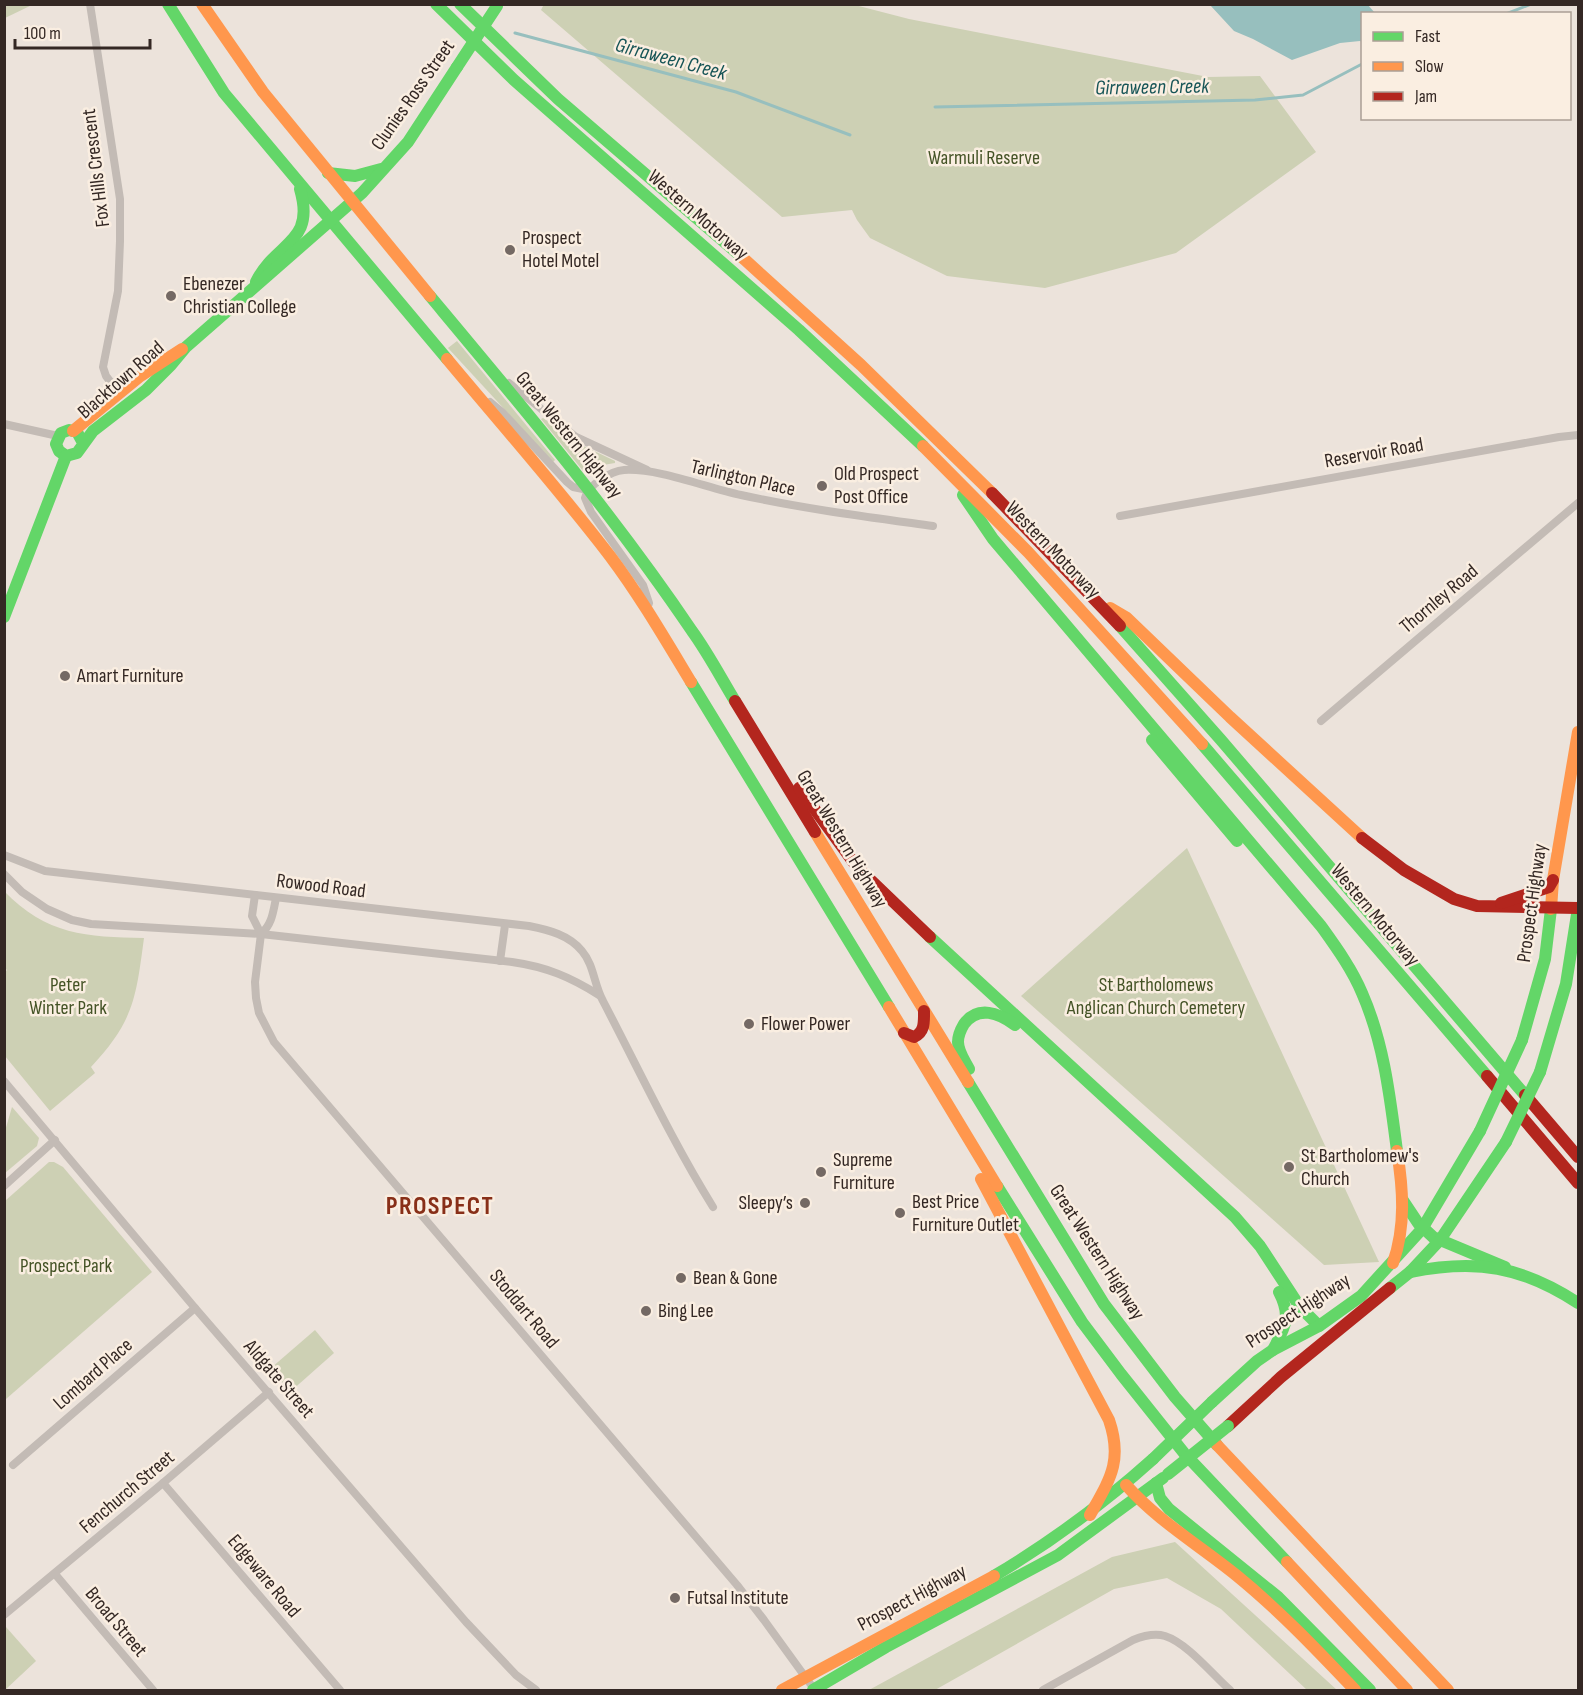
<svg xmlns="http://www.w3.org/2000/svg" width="1583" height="1695" font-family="'Sofia Sans Condensed',sans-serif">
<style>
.green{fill:#cdd0b4}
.water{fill:#97bfbe}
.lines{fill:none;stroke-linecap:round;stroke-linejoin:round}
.stream{stroke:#97bfbe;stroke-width:3}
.street{stroke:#c3bbb5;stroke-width:8}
.fast{stroke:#63d668;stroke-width:12}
.slow{stroke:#ff974d;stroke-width:12}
.jam{stroke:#b3261e;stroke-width:12}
.fast-bridge{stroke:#63d668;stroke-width:12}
.poi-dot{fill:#746964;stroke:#faeee1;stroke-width:2}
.labels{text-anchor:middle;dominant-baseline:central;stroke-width:5;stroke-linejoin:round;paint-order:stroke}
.street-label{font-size:20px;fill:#342824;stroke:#faeee1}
.park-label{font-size:20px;fill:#445326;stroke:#faeee1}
.poi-label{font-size:20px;fill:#342824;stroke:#faeee1;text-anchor:start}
.water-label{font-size:21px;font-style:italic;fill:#175557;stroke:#faeee1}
.district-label{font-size:26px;font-weight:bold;letter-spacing:1.5px;fill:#882f18;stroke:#faeee1}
</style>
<rect width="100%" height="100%" fill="#ece3db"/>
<g class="green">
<path d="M5 4H32V5L5 18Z"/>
<path d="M544 4 855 5 909 19 1208 77 1260 76 1316 152 1176 253 1045 288 947 276 870 238 857 220 852 210 782 217 541 10Z"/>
<path d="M457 341 555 460 553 462 448 348Z"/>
<path d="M543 418 584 446 615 461V463L603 465 587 473 584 472 541 419Z"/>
<path d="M1187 848 1379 1262 1324 1265 1021 996Z"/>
<path d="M4 891C46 935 87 937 144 938 136 998 134 1021 91 1067L95 1073 50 1111 5 1056 4 973 7 970 4 967Z"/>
<path d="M12 1107 39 1138 37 1146 5 1173V1131Z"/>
<path d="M49 1162H54L63 1167 152 1272 6 1399 4 1396 5 1201Z"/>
<path d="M315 1330 334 1353 290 1392 271 1368Z"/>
<path d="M1175 1542 1337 1690H1307L1221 1609 1167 1578 1114 1589 935 1690H869L1112 1557Z"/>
<path d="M6 1627 36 1661 5 1690 4 1629Z"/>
</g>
<path class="water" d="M1210 5H1368L1375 13 1362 14V42L1360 41 1340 43 1292 60 1253 39 1234 31Z"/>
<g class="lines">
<g class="stream">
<path d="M1506 14 1531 4"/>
<path d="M515 33 736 92 850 135"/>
<path d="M935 107 1255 100 1303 95 1362 64"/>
</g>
<g class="street">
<path d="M90 4 120 199V241L118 291 103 367 106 376 119 393"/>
<path d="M509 383 576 437 647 470"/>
<path d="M490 402 502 412 567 482 573 487 588 490"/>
<path d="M4 424 58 436"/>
<path d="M1120 516 1559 437 1578 435"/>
<path d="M649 603 643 585 591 512 585 498C588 485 611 471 624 470 659 468 707 488 741 495 805 509 868 517 933 526"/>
<path d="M1321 721 1578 503"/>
<path d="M4 855 45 871 529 926C549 930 569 935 582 951 594 965 594 985 603 1001 639 1070 672 1141 713 1207"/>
<path d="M4 874 22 892 47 909 72 920 91 924 261 934 512 962C547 967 570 977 599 995"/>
<path d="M255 895 252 916 261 934 255 982 256 998 259 1013 274 1042 737 1585 764 1620 814 1689"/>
<path d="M261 934C272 924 273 913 276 898"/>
<path d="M500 961 505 925"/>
<path d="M4 1081 195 1308 466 1622 516 1675 536 1690"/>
<path d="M4 1186 55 1140"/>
<path d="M13 1465 195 1308"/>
<path d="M163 1483 340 1690"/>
<path d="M55 1574 153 1690"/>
<path d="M4 1615 163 1483 269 1392"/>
<path d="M1043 1690 1133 1640C1143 1636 1154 1633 1165 1636 1187 1643 1212 1674 1230 1690"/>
</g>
<g class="fast">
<path d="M168 4 224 93 447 359"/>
<path d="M436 4 514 80 799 330 923 446"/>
<path d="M460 4 558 99 743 258"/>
<path d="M328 173 355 176 381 169"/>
<path d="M256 282C276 241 316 244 300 189"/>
<path d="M430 296C521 405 613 514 692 631 708 653 721 678 735 701"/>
<path d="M83 443 77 432 69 430 61 433 56 444 59 451 66 456 77 453 93 431 146 390 171 365 186 347 362 193 408 142 457 67"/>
<path d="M963 495 993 539 1321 926C1336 947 1352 969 1362 993 1384 1043 1390 1097 1397 1151"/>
<path d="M4 617 66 456"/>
<path d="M1120 626 1221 740 1525 1095"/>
<path d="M691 682 889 1007"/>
<path d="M1152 740 1237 841"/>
<path d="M1202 744 1487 1076"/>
<path d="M930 937 1235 1217 1260 1246 1300 1307 1319 1326"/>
<path d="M1522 1040 1545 959 1551 909"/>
<path d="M969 1069C965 1061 958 1052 958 1042 958 1036 961 1029 964 1024 978 1005 999 1013 1015 1025"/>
<path d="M1540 1072 1566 984 1578 908"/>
<path d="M968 1082 1104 1304 1175 1397 1217 1445"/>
<path d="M997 1186 1082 1322 1121 1374 1184 1453 1287 1562"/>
<path d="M1402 1199 1418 1223 1433 1237 1505 1267"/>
<path d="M1410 1272C1477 1259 1521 1266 1578 1303"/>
<path d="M1390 1288 1410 1272 1440 1240 1506 1142"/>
<path d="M1273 1350C1285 1327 1292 1317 1279 1292"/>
<path d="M1212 1402 1257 1361 1273 1350 1319 1326 1361 1296 1422 1229 1480 1131"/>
<path d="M1156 1483 1160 1498 1169 1509 1278 1597 1370 1690"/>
<path d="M994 1576C1051 1542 1103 1504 1153 1459"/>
<path d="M813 1690 886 1647 1058 1555 1163 1478"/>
</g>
<g class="slow">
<path d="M202 4 263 92 430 296"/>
<path d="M743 258 861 365 992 493"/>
<path d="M447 359C501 424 558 488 610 556 640 596 665 639 691 682"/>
<path d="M73 431 139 377 182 349"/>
<path d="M923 446 1028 552 1202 744"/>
<path d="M1110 608 1127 618 1230 717 1362 838"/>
<path d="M815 832 968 1082"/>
<path d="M1551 909 1553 880 1578 732"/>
<path d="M889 1007 997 1186"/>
<path d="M981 1179 1109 1420C1123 1461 1110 1479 1090 1515"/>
<path d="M1393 1263C1406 1226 1403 1188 1397 1151"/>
<path d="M1217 1445 1448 1690"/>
<path d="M1126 1485C1158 1521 1199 1545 1236 1575 1279 1610 1317 1650 1355 1690"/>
<path d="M1287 1562 1407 1690"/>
<path d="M782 1690 994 1576"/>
</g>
<g class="jam">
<path d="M992 493 1120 626"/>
<path d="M735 701 815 832"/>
<path d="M799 788 857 867 930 937"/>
<path d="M1362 838 1404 870 1454 899 1477 906 1578 908"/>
<path d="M1501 903 1549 887 1553 880"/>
<path d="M904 1033 914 1037C925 1032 924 1022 924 1011"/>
<path d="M1487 1076 1578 1183"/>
<path d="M1525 1095 1578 1157"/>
<path d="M1228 1426 1281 1377 1390 1288"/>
</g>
<g class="fast-bridge">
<path d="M457 67 497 6"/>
<path d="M1480 1131 1522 1040"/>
<path d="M1506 1142 1540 1072"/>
<path d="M1153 1459 1212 1402"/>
<path d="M1168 1474 1228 1426"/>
</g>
</g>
<g class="poi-dot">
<circle cx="510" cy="250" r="6"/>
<circle cx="171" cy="296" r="6"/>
<circle cx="822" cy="486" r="6"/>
<circle cx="65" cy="676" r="6"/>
<circle cx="749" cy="1024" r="6"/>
<circle cx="1289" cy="1167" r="6"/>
<circle cx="821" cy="1172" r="6"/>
<circle cx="805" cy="1203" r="6"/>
<circle cx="900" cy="1213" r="6"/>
<circle cx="681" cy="1278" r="6"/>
<circle cx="646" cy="1311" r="6"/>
<circle cx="675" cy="1598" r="6"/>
</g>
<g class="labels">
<g class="street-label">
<text transform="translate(413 95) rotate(-55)">Clunies Ross Street</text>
<text transform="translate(96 168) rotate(-97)">Fox Hills Crescent</text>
<text transform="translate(698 215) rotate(41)">Western Motorway</text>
<text transform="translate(121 380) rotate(-41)">Blacktown Road</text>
<text transform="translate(569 435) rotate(51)">Great Western Highway</text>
<text transform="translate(1374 453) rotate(-10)">Reservoir Road</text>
<text transform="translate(743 478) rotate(13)">Tarlington Place</text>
<text transform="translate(1053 550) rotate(46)">Western Motorway</text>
<text transform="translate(1439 599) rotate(-40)">Thornley Road</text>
<text transform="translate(842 839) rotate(59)">Great Western Highway</text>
<text transform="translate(321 886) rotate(7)">Rowood Road</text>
<text transform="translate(1532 903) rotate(-82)">Prospect Highway</text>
<text transform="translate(1375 915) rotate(50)">Western Motorway</text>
<text transform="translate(1097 1252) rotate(57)">Great Western Highway</text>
<text transform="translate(524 1309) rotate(50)">Stoddart Road</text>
<text transform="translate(1298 1311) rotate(-33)">Prospect Highway</text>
<text transform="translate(93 1374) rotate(-41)">Lombard Place</text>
<text transform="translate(279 1379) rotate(49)">Aldgate Street</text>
<text transform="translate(127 1492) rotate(-40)">Fenchurch Street</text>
<text transform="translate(264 1576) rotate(50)">Edgeware Road</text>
<text transform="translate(912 1598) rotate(-28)">Prospect Highway</text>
<text transform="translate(116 1622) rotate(50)">Broad Street</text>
</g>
<g class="park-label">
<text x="984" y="158">Warmuli Reserve</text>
<text x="68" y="985">Peter<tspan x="68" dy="23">Winter Park</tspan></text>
<text x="1156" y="985">St Bartholomews<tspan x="1156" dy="23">Anglican Church Cemetery</tspan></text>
<text x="66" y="1266">Prospect Park</text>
</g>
<g class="poi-label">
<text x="522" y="238">Prospect<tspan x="522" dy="23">Hotel Motel</tspan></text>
<text x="183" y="284">Ebenezer<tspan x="183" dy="23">Christian College</tspan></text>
<text x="834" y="474">Old Prospect<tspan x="834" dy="23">Post Office</tspan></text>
<text x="77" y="676">Amart Furniture</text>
<text x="761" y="1024">Flower Power</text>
<text x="1301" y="1156">St Bartholomew's<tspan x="1301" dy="23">Church</tspan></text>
<text x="833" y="1160">Supreme<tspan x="833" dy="23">Furniture</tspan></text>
<text x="912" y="1202">Best Price<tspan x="912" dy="23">Furniture Outlet</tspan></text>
<text x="793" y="1203" text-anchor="end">Sleepy’s</text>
<text x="693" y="1278">Bean &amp; Gone</text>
<text x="658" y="1311">Bing Lee</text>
<text x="687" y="1598">Futsal Institute</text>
</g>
<g class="water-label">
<text transform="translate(671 59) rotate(15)">Girraween Creek</text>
<text transform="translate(1152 87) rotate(-1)">Girraween Creek</text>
</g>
<g class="district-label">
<text x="440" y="1206">PROSPECT</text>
</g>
</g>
<rect width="1583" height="1695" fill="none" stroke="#342824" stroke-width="12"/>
<rect x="1361" y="12" width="210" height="108" fill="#faeee1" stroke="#ab9f95" stroke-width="1.5"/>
<rect x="1373" y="32" width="30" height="9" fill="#63d668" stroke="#ab9f95" stroke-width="1.5"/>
<text x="1415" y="42" font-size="18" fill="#342824">Fast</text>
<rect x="1373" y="62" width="30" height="9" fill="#ff974d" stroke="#ab9f95" stroke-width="1.5"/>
<text x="1415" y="72" font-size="18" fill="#342824">Slow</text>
<rect x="1373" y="92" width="30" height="9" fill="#b3261e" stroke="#ab9f95" stroke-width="1.5"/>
<text x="1415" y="102" font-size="18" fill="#342824">Jam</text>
<path d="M15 39v9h135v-9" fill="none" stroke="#342824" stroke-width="3"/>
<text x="24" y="39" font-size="18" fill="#342824" stroke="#faeee1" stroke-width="4.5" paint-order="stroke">100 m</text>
</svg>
